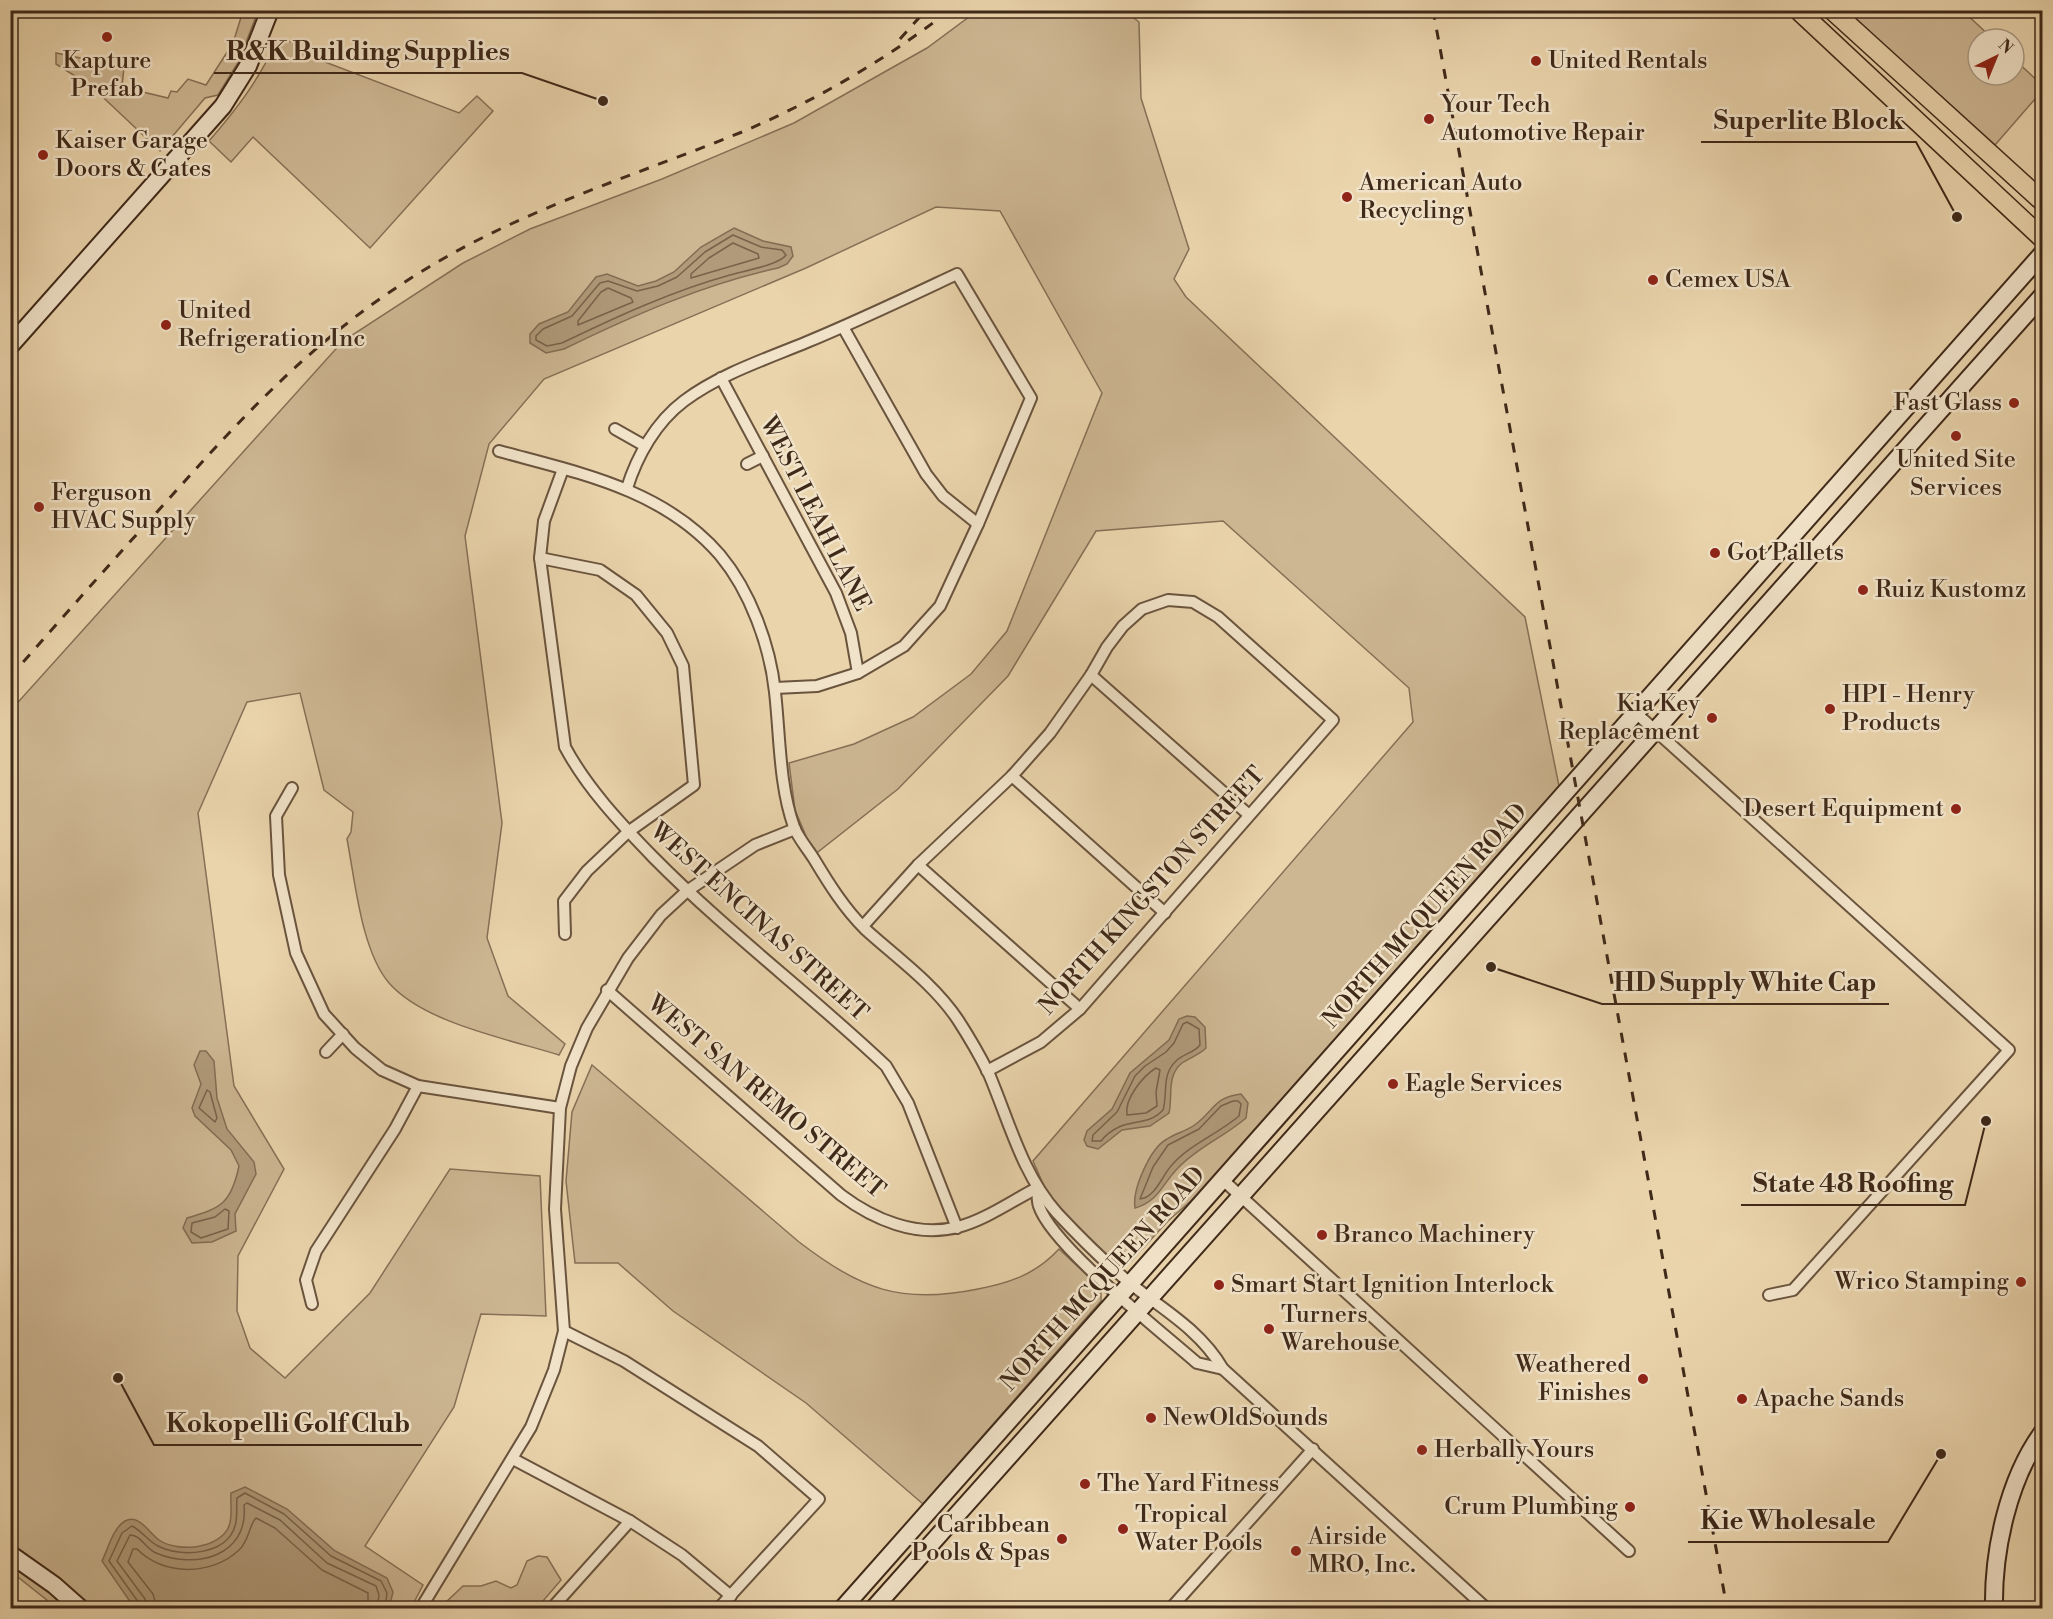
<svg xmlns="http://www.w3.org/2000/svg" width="2053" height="1619" font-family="'Libre Bodoni',serif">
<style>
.green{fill:#cdb793;stroke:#867056;stroke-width:1.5}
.water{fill:#b09a7a;stroke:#836d53;stroke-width:1.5}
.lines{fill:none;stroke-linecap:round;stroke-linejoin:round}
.shore{stroke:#78624a;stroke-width:1.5}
.street-casing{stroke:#6a543e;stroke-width:14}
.secondary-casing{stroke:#3f2919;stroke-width:20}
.primary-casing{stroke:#3f2919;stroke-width:21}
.street{stroke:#f1e3c9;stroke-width:10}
.secondary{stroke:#f1e3c9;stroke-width:16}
.primary{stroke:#ead4ac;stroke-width:18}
.rail{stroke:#3f2919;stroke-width:3;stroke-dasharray:10 10;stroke-linecap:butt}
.poi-dot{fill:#8f2418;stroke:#f1e3c9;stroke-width:2}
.labels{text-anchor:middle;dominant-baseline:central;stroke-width:5;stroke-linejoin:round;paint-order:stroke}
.poi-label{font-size:24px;fill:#3f2919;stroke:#f1e3c9;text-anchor:start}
.street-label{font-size:24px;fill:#3f2919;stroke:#f1e3c9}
.leader{fill:none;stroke:#3f2919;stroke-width:2}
.callout-dot{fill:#3f2919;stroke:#f1e3c9;stroke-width:2}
.callout-label{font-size:26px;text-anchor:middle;font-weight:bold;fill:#3f2919;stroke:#f1e3c9;stroke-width:5;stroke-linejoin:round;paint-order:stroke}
</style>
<rect width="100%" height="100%" fill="#ead4ac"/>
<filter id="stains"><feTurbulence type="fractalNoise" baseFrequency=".00333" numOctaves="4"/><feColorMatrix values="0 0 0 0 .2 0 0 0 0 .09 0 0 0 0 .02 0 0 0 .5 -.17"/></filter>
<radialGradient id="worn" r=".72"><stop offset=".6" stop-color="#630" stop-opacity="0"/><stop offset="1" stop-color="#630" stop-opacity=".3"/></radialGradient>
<g class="green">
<path d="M243 11H258L239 61 218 95 205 98 160 151 91 86 56 64V53L124 67 122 87 168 98 171 91 177 92 188 79 206 85 233 43Z"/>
<path d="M977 11H1125L1139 22 1141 98 1189 249 1174 279 1186 297 1525 617 1559 786 1192 1200 1168 1221 1131 1261 1118 1265 1060 1210 1044 1186 1033 1161 1413 722 1409 688 1223 521 1096 531 1008 676 898 789 814 855 795 810 789 763 854 744 913 717 971 674 1007 631 1102 393 1000 211 936 207 806 268 544 379 489 444 465 536 502 823 487 938 508 996 565 1044 559 1055C508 1039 424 1023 389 983 361 950 355 880 347 839L351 832 353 812 324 790 300 693 247 702 198 813 234 1086 284 1169 238 1256 237 1311 250 1348 285 1378 370 1293 450 1169 540 1176 546 1316 481 1314 454 1407 365 1546 423 1585 411 1608H57L14 1574 11 1577V710L343 341 463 263 530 229 662 179 794 123 927 48Z"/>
<path d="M1846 11H1963L1993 39H1978V75H2014V59L2042 85V91L1995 145Z"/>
<path d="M282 39 297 44 296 51 459 113 477 96 493 111 370 248 253 137 231 162 209 141C236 110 259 80 276 42Z"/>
<path d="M592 1065 799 1242C861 1289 900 1305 978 1289 1010 1283 1036 1274 1059 1249L1101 1288V1301L923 1504 806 1403 673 1311 618 1263H575L566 1181 572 1112Z"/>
<path d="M538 1556 547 1557 561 1580 537 1608H434L436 1604 446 1602 463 1586H481L496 1581 511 1588 517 1585 527 1561Z"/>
</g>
<g class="water">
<path d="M734 228 763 241 791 247 793 256 787 264 778 268C704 284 632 316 564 349L546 353 530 343V334L539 324 568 312 596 277 607 274 638 286 656 281 674 272 701 247Z"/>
<path d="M1187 1016 1195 1017 1205 1027 1206 1048C1199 1055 1191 1057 1182 1063 1166 1076 1173 1096 1169 1113L1150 1126 1122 1130 1098 1149 1087 1146 1084 1140 1087 1131 1112 1109 1130 1073 1169 1040 1179 1019Z"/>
<path d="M200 1051H206L214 1061 217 1098 227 1129 254 1162 256 1174 235 1214 236 1231 212 1242 192 1243 183 1228 187 1218C221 1208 231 1204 239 1166L231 1150 195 1116 192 1108 201 1084 194 1065Z"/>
<path d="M1241 1094 1248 1103 1246 1118C1224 1137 1198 1147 1178 1168 1162 1184 1159 1201 1135 1208 1132 1190 1150 1148 1167 1139 1176 1133 1187 1131 1196 1124 1214 1110 1215 1097 1241 1094Z"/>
<path d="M245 1487 287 1509 335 1551 387 1578 393 1592 389 1608H137L131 1603 102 1561C108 1549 113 1528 125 1521 139 1513 150 1534 159 1540 178 1553 220 1549 229 1526 233 1516 230 1503 231 1493Z"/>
</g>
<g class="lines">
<g class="shore">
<path d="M733 235 761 247 782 250 786 255C779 265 743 271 730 275 672 291 616 317 562 343L547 346 536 340V336L543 329 572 316 600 283 608 281 637 291 658 286 677 277 705 252Z"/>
<path d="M733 243 758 254 759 258 691 278V274L709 258Z"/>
<path d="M608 288 631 298 633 302 578 325V321L601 292Z"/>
<path d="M1187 1022 1199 1029 1200 1045C1194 1053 1183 1054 1176 1061 1161 1075 1168 1094 1163 1110 1146 1129 1122 1115 1101 1141H1092L1093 1135 1117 1112 1135 1076 1145 1066 1166 1052 1174 1043 1183 1024Z"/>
<path d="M1156 1068 1160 1070 1156 1092 1157 1106 1146 1113 1127 1115C1124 1099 1143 1076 1156 1068Z"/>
<path d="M207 1090 210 1092 217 1118 215 1122 199 1108Z"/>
<path d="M1233 1101H1238L1241 1104 1239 1116C1218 1134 1190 1144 1171 1166 1162 1176 1155 1198 1140 1199L1153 1167 1168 1145 1199 1129 1221 1106Z"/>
<path d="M225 1209 229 1211 228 1229 201 1238 191 1232 192 1223 215 1217Z"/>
<path d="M140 1608 139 1603 109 1561 122 1533 132 1526C142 1531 148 1541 158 1546 181 1558 227 1555 235 1526 238 1516 236 1507 237 1498L245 1493 284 1514 331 1556 381 1581 387 1593 385 1608"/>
<path d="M148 1608 145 1599 117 1561 130 1535C141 1535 146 1549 156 1553 196 1570 249 1556 244 1505L247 1503 280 1520 327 1563 376 1586 379 1595 377 1608"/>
<path d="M157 1608 153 1594 128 1562 133 1549H137C163 1576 212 1576 239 1550 249 1541 249 1525 256 1518L275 1528 322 1570 368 1593V1608"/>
</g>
<defs>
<g id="street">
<path d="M843 327 926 474 943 496 978 524"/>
<path d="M721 378 836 593 851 633 858 673"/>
<path d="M615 429 645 446"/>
<path d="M499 451C579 473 663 489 720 555 750 591 770 645 775 692 780 736 779 785 794 827 798 838 808 849 814 859 829 884 844 908 865 929 897 958 934 984 958 1020 969 1037 980 1056 989 1074 1009 1121 1022 1174 1057 1213 1085 1243 1115 1273 1148 1297 1177 1318 1205 1338 1223 1369L1486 1608"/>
<path d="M747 464 763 456"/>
<path d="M563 469 544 521 540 558 565 747C587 788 620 823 653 857 726 931 810 994 886 1066L908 1103 957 1228"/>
<path d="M627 488C637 456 656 422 684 401 720 374 766 359 807 342 858 321 908 297 957 274L1031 398 978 524 940 606 921 627 904 646 858 673 817 686 775 688"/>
<path d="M540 558 600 570 636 595 667 633 683 666 694 785 628 832 587 871 564 901 565 934"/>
<path d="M1091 675 1249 815"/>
<path d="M1637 714 2009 1050 1793 1290 1769 1295"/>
<path d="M1012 776 1165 913"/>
<path d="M292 788 276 816 279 875 296 953 324 1014 355 1048 382 1070 418 1086 560 1108"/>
<path d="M918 865 1080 1009"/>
<path d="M863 926 918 865 1012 776 1050 733 1091 675 1107 647 1123 626 1142 609 1168 600 1193 602 1218 617 1333 720 1080 1009 1041 1042 987 1071"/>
<path d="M607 990 841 1195C873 1219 916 1238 958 1227 985 1220 1012 1201 1037 1188"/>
<path d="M326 1052 343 1034"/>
<path d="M1223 1180 1629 1551"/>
<path d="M1037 1188C1038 1193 1037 1201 1039 1206 1052 1246 1162 1332 1197 1363L1223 1369"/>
<path d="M312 1304 306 1280 316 1251 395 1129 418 1086"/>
<path d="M564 1331 624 1361 758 1446 819 1499 719 1608"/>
<path d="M513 1459 630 1521 682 1555 731 1596"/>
<path d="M421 1608 531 1427 554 1370 564 1331 555 1209 560 1108 571 1066 587 1028 628 958 661 915 687 891 755 845 795 829"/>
<path d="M552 1608 630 1521"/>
<path d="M1171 1608 1313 1449"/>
</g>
<g id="secondary">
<path d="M10 346 223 106 248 66 270 10"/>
<path d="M10 1554 54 1585 80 1608"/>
<path d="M843 1608 2042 254"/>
<path d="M874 1608 2042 296"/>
<path d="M1994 1608C1993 1551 2008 1480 2042 1433"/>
</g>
<g id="primary">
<path d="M1798 10 2042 238"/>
<path d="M1832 10 2042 201"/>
</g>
</defs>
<use href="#street" class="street-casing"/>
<use href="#secondary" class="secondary-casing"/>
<use href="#primary" class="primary-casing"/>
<use href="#street" class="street"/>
<use href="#secondary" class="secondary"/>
<use href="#primary" class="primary"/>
<g class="rail">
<path d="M1433 10 1727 1608"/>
<path d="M900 39 926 10"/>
<path d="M10 677C62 618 114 559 167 501 248 410 323 330 429 267 527 208 636 175 742 132 815 101 887 59 950 10"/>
</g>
</g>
<g class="poi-dot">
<circle cx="107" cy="37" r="6"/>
<circle cx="1536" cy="61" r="6"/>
<circle cx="1429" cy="119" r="6"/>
<circle cx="43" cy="155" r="6"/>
<circle cx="1347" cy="197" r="6"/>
<circle cx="1653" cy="280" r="6"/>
<circle cx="166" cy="325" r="6"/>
<circle cx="2014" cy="403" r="6"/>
<circle cx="1956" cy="436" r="6"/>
<circle cx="39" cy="507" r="6"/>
<circle cx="1715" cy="553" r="6"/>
<circle cx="1863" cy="590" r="6"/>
<circle cx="1830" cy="709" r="6"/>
<circle cx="1712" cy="718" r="6"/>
<circle cx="1956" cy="809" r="6"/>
<circle cx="1393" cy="1084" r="6"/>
<circle cx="1322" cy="1235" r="6"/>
<circle cx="2021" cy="1282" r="6"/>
<circle cx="1219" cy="1285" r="6"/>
<circle cx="1269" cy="1329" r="6"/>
<circle cx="1643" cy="1379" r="6"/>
<circle cx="1742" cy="1399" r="6"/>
<circle cx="1151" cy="1418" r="6"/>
<circle cx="1422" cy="1450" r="6"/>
<circle cx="1085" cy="1484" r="6"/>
<circle cx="1630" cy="1507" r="6"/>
<circle cx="1123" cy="1529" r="6"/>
<circle cx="1062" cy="1539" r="6"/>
<circle cx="1296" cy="1551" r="6"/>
</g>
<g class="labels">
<g class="poi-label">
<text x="107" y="61" text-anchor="middle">Kapture<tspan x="107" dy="28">Prefab</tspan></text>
<text x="1548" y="61">United Rentals</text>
<text x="1441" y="105">Your Tech<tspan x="1441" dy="28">Automotive Repair</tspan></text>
<text x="55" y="141">Kaiser Garage<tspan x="55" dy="28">Doors &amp; Gates</tspan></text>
<text x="1359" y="183">American Auto<tspan x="1359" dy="28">Recycling</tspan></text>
<text x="1665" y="280">Cemex USA</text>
<text x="178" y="311">United<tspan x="178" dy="28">Refrigeration Inc</tspan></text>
<text x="2002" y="403" text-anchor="end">Fast Glass</text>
<text x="1956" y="460" text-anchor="middle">United Site<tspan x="1956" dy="28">Services</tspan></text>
<text x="51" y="493">Ferguson<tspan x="51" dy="28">HVAC Supply</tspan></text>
<text x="1727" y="553">Got Pallets</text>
<text x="1875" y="590">Ruiz Kustomz</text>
<text x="1842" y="695">HPI - Henry<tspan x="1842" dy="28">Products</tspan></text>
<text x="1700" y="704" text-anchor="end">Kia Key<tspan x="1700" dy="28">Replacement</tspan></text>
<text x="1944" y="809" text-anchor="end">Desert Equipment</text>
<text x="1405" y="1084">Eagle Services</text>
<text x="1334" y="1235">Branco Machinery</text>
<text x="2009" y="1282" text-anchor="end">Wrico Stamping</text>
<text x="1231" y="1285">Smart Start Ignition Interlock</text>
<text x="1281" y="1315">Turners<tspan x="1281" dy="28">Warehouse</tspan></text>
<text x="1631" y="1365" text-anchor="end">Weathered<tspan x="1631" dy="28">Finishes</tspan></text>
<text x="1754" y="1399">Apache Sands</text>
<text x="1163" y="1418">NewOldSounds</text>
<text x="1434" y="1450">Herbally Yours</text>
<text x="1097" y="1484">The Yard Fitness</text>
<text x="1618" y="1507" text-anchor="end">Crum Plumbing</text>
<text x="1135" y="1515">Tropical<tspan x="1135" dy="28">Water Pools</tspan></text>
<text x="1050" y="1525" text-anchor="end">Caribbean<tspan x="1050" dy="28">Pools &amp; Spas</tspan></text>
<text x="1308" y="1537">Airside<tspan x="1308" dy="28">MRO, Inc.</tspan></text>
</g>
<g class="street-label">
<text transform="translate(815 514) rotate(63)">WEST LEAH LANE</text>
<text transform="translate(1152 891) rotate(-48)">NORTH KINGSTON STREET</text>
<text transform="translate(1425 916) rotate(-48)">NORTH MCQUEEN ROAD</text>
<text transform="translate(759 922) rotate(42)">WEST ENCINAS STREET</text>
<text transform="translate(766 1097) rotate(40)">WEST SAN REMO STREET</text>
<text transform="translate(1103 1279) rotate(-48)">NORTH MCQUEEN ROAD</text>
</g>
</g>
<path class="leader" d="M603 101L522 73H214M1957 217L1916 142H1701M1491 967L1602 1004H1889M1986 1121L1965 1205H1741M118 1378L154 1445H422M1941 1454L1888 1542H1688"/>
<g class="callout-dot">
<circle cx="603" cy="101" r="6"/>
<circle cx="1957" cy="217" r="6"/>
<circle cx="1491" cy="967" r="6"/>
<circle cx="1986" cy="1121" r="6"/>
<circle cx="118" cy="1378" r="6"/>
<circle cx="1941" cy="1454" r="6"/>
</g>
<g class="callout-label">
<text x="368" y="60">R&amp;K Building Supplies</text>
<text x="1809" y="129">Superlite Block</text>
<text x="1745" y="991">HD Supply White Cap</text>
<text x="1853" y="1192">State 48 Roofing</text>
<text x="288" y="1432">Kokopelli Golf Club</text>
<text x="1788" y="1529">Kie Wholesale</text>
</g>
<rect width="2053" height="1619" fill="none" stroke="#ead4ac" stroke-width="36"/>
<rect x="12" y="12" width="2029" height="1595" fill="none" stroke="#3f2919" stroke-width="3"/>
<rect x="18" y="18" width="2017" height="1583" fill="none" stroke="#3f2919" stroke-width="1.5"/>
<g transform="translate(1996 57) rotate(43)"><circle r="28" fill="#f1e3c9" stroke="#aa9983" stroke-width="1.5"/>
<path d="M0-4.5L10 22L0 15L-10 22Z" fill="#8f2418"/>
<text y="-9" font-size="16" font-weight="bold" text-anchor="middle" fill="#3f2919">N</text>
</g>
<rect width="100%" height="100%" filter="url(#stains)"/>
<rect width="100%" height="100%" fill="url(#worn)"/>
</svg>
